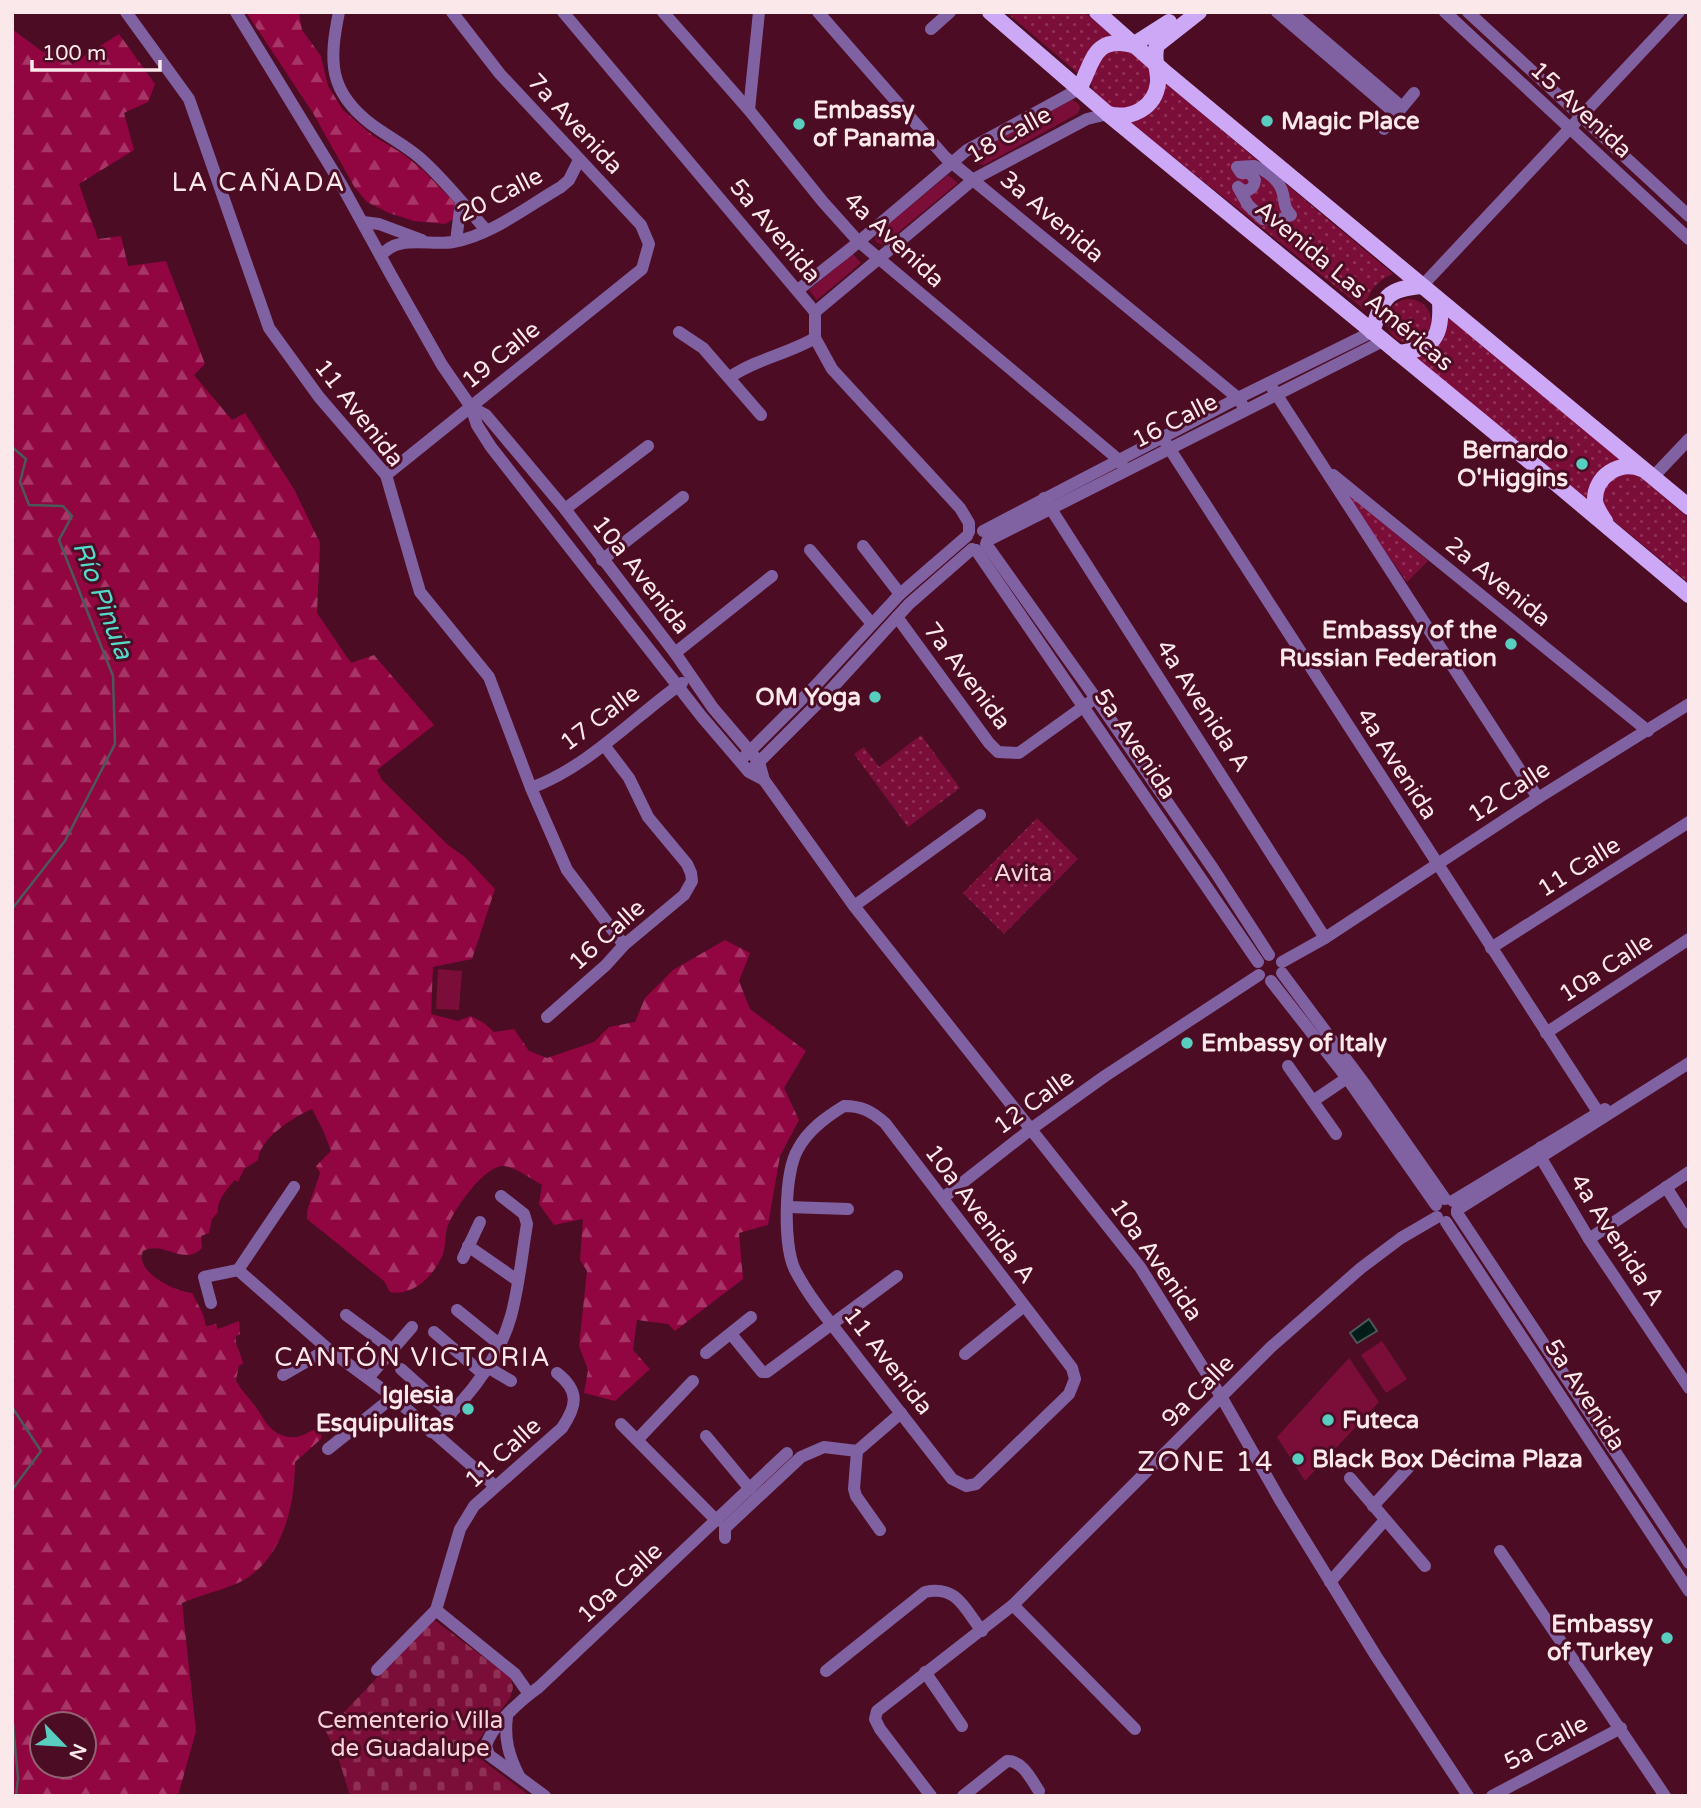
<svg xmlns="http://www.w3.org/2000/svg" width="1701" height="1808" font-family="'Varela Round',sans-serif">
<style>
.grass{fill:#7b0e38}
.forest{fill:url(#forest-firs);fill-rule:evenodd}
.cemetery{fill:url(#cemetery-stones)}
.park{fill:url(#park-dots)}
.water{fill:#021c1a;stroke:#4c5959;stroke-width:2}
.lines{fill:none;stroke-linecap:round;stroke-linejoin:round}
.stream{stroke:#4c5959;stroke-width:2.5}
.minor{stroke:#8062a2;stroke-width:12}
.major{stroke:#cca8f7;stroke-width:16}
.poi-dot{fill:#58cec1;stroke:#4c0c23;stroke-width:2.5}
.labels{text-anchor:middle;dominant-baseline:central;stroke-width:6;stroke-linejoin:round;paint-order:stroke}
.poi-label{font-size:24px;font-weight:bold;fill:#fae8eb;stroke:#4c0c23;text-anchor:start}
.street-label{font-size:24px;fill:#fae8eb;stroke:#4c0c23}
.park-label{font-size:24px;fill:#f7d4db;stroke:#4c0c23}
.neighbourhood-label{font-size:26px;letter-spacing:2px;fill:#fae8eb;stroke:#4c0c23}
.water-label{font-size:26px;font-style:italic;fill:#53dacb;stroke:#4c0c23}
.quarter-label{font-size:28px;letter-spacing:2px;fill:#fae8eb;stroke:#4c0c23}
</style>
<defs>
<pattern id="forest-firs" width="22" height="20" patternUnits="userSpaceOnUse" patternTransform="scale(1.75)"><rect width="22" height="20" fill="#910541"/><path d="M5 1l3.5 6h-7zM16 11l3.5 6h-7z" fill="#a73666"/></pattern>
<pattern id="cemetery-stones" width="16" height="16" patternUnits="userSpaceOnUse" patternTransform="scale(1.75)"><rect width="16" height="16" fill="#7b0e38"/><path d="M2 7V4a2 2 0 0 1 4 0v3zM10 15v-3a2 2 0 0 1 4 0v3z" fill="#8f3155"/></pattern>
<pattern id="park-dots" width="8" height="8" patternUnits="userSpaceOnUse" patternTransform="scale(1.75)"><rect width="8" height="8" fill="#7b0e38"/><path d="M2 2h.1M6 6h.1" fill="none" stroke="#8f3155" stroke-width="1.8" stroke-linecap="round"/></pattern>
</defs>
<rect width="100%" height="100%" fill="#4c0c23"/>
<g class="grass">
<path d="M1072 100 1079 104 1080 109 1077 114 984 165 976 163 974 156 979 150Z"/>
<path d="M948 175 958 183 883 245 876 242 875 235Z"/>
<path d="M853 254 861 263 817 300 809 290Z"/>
<path d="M438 969 462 971 459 1010 436 1009Z"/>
<path d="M1382 1341 1407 1379 1386 1393 1361 1355Z"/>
<path d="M1349 1358 1379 1402 1305 1481 1277 1437Z"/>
</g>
<g class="forest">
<path d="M246 12H299L302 30 321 56 328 86 343 110 372 135 403 154 423 170 454 202 456 213 452 220 445 224 414 221 389 213 367 202 355 188 313 113Z"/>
<path d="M12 29 43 52 57 50 72 64 119 34 155 84 148 102 124 113 134 150 79 184 98 239 121 236 128 266 166 261 205 364 194 375 232 420 245 413 294 489 320 543 317 613 351 663 374 655 434 725 377 770 382 780 448 845 465 857 495 889 472 959 433 967 431 1014 458 1021 471 1016 484 1023 494 1032 514 1029 529 1051 547 1058 594 1042 609 1027 635 1022 645 998 673 970 725 940 750 953 739 981 750 1009 806 1051 784 1088 799 1120 780 1156 768 1225 739 1233 743 1279 675 1331 668 1324 637 1320 633 1350 650 1369 615 1401 584 1393 588 1370 579 1346 587 1271 580 1260 583 1219 554 1225 539 1204 542 1185C531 1179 516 1167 504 1166 485 1164 452 1212 447 1228 445 1236 446 1245 443 1254 435 1274 414 1297 390 1292L384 1281 307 1219V1211L320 1173 316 1166 331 1151 323 1130 312 1109C293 1117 259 1139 258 1160L244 1169 238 1182 235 1180C228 1188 216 1201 218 1212L212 1219 209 1233 201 1236 202 1248C183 1267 164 1240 143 1251 134 1272 176 1292 192 1293 198 1305 204 1313 206 1326L216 1324 218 1329 239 1321 240 1334 236 1336C234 1345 242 1354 243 1364L239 1365 236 1380C241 1391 249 1397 255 1406 267 1423 272 1438 296 1437 305 1436 311 1429 322 1428L321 1439 295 1462C295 1507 282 1562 238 1583 220 1591 200 1595 182 1603L196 1731 178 1796H12ZM42 1724H84V1766H42Z"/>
</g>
<path class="cemetery" d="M433 1619 511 1678 513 1688 510 1698 470 1751 530 1796H350L339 1760 326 1731Z"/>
<g class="park">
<path d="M1006 12H1084L1114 38 1080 75Z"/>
<circle cx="1121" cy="80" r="30"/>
<path d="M1163 81 1393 274C1376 281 1367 292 1365 310L1128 121Z"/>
<circle cx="1409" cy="321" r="22"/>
<path d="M1447 317 1623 462 1612 468 1594 505 1411 356Z"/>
<path d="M1631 469 1689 518V583L1602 511 1601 486Z"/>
<path d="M1342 489 1428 561 1407 582Z"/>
<path d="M921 735 960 788 908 827 854 754 864 747 879 767Z"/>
<path d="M1037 818 1078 859 1004 934 963 893Z"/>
</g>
<path class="water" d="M1369 1319 1377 1331 1357 1343 1350 1333Z"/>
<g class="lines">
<g class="stream">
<path d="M12 447 26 459 20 482 29 505 63 506 72 516 59 540 113 676 115 744 65 841 12 909"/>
<path d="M12 1407 41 1451 12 1490"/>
<path d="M12 1714 18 1778 16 1796"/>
</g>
<g class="minor">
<path d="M126 12 189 99 269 328 319 397 386 475 420 592 489 677 531 788 567 870 624 945"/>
<path d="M236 12 341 184 391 275 442 365 471 407 477 425 491 447 702 717 749 772 764 780"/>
<path d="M339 12C329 61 328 91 371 124 387 136 405 145 420 158 444 179 465 206 486 230"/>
<path d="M563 12 815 312V338L832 369 960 508 969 523V532"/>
<path d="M663 12 749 110 823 202 858 241 1119 460 1125 470"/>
<path d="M818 12 945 157 1238 398 1245 409"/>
<path d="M1277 12 1396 114"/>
<path d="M1291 12 1402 107"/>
<path d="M1445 12 1689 239"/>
<path d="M1468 12 1689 216"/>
<path d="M931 29 950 12"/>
<path d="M749 110 759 12"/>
<path d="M1384 129 1414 93"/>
<path d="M1254 166C1266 170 1280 180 1283 194 1285 203 1284 208 1291 215L1279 220 1263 219 1248 205 1238 187C1245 194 1254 190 1255 180L1250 173H1241L1237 167Z"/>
<path d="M363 222 379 224 422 240"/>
<path d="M456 241 461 202"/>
<path d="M381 256C397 234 430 246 453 242 492 235 528 206 561 187L569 180 579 160"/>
<path d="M1422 286 1679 12"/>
<path d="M798 290 850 249 967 150 1079 89"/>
<path d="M815 312 974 179 1087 119 1108 114"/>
<path d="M679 332 703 348 761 415"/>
<path d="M730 377C756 359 788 354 815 338"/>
<path d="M1269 383 1538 798"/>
<path d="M471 407 486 415 565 509 675 653 713 708 759 762 764 780 854 906 1140 1267 1222 1398 1280 1500 1376 1656 1468 1796"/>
<path d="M1162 437 1598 1112"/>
<path d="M386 475 642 269 649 244 641 225 500 74 452 12"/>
<path d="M1333 475 1648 731"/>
<path d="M1653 477 1689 439"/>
<path d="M1044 498 1325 938"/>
<path d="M565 509 648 446"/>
<path d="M983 531 1238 398 1372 332"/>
<path d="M987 541 1383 341"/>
<path d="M986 544 1095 697 1214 870 1269 955"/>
<path d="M863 546 900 594"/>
<path d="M810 550 872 624"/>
<path d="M976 550 1258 962"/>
<path d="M602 560 683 497"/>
<path d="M897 617 989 743 998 752 1019 753 1090 702"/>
<path d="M675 653 772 576"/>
<path d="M745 756 815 686 900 594 967 536"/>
<path d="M754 767 825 696 909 604 972 549"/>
<path d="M531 788C588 767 633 718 682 683"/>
<path d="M854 906 980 815"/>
<path d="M1491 948 1689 822"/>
<path d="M1282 962 1325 938 1538 798 1689 704"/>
<path d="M1282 973 1364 1083 1445 1199"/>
<path d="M1271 981 1347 1078 1436 1205"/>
<path d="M547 1017 606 965 624 945 684 895 692 881 691 873 687 864 648 817 629 778 604 745"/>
<path d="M1546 1033 1689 939"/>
<path d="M1288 1066 1336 1134"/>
<path d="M1313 1101 1347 1078"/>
<path d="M844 1106C862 1106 871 1111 885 1123L1072 1368 1075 1379 1069 1394 976 1484 966 1486 952 1479C921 1439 889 1398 857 1357 836 1329 811 1301 795 1270 783 1246 784 1172 798 1149 808 1130 826 1117 844 1106Z"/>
<path d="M1541 1147V1158L1589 1239 1689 1388"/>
<path d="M1666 1187 1689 1223"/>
<path d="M943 1198 1031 1129 1105 1076 1259 975"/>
<path d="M1453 1201 1605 1109"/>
<path d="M788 1207 848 1209"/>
<path d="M1457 1210 1689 1063"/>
<path d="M1457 1213 1689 1563"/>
<path d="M1446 1222 1689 1591"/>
<path d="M1589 1239 1689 1172"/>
<path d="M468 1246 517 1280"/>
<path d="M463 1258 480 1222"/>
<path d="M238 1270 328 1349 393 1397 495 1486"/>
<path d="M211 1303 204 1277 238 1270 294 1187"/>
<path d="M457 1310 499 1344"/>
<path d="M346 1315 393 1350"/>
<path d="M434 1332 483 1374"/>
<path d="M731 1334 762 1372H767L897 1276"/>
<path d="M706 1353 751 1317"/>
<path d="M965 1354 1024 1306"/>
<path d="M489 1368 511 1381"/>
<path d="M401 1369 451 1414"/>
<path d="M283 1375 328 1349"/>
<path d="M368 1378 412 1327"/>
<path d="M621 1424 717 1521"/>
<path d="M431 1432C466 1401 498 1362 511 1316 519 1287 522 1254 527 1224L524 1214 501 1196"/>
<path d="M706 1436 750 1489"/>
<path d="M637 1440 693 1381"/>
<path d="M328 1449 393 1397"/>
<path d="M1350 1478 1425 1566"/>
<path d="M1373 1506 1409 1467"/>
<path d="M880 1530 856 1496 854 1489 857 1451 901 1413"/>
<path d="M725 1538V1528L801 1457 824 1447 857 1451"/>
<path d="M1500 1551 1665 1796"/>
<path d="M1330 1582 1385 1520"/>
<path d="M1013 1605 1135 1729"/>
<path d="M436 1610 515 1674 529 1694"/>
<path d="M377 1670 436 1610 460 1529 474 1506 562 1428C577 1406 580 1391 557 1373"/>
<path d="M826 1671 925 1592C957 1585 964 1608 982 1631"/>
<path d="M925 1672 962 1726"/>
<path d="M507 1717C504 1739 509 1756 519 1776"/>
<path d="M545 1796 489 1755 486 1746C491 1726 522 1699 539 1687L787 1453"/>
<path d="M931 1796 880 1729 875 1719 877 1711 1013 1605 1271 1347 1361 1268 1401 1238 1437 1217"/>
<path d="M963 1796 1007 1761C1022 1760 1031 1779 1039 1791"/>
<path d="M1492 1796 1621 1728"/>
</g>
<g class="major">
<path d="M990 12 1108 114 1503 439 1689 595"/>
<path d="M1097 12 1167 74 1689 507"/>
<path d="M1079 89C1093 64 1092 35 1133 45L1169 22"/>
<path d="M1108 114C1131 120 1155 108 1158 83 1159 69 1152 59 1157 45L1199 12"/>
<path d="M1372 332C1383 299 1384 289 1422 286"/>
<path d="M1398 353C1435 349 1442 336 1440 301"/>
<path d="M1605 521C1601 515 1596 508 1595 501 1594 476 1620 460 1642 469"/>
</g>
</g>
<g class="poi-dot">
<circle cx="1267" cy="121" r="7"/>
<circle cx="799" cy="124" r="7"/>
<circle cx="1582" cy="464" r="7"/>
<circle cx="1511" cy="644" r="7"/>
<circle cx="875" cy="697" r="7"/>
<circle cx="1187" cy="1043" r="7"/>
<circle cx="468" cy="1409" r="7"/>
<circle cx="1328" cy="1420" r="7"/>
<circle cx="1298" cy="1459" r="7"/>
<circle cx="1667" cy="1638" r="7"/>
</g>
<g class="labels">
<g class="poi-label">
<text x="813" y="110">Embassy<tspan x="813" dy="28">of Panama</tspan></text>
<text x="1281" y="121">Magic Place</text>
<text x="1568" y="450" text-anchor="end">Bernardo<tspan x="1568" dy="28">O'Higgins</tspan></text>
<text x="1497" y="630" text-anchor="end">Embassy of the<tspan x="1497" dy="28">Russian Federation</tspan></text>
<text x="861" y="697" text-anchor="end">OM Yoga</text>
<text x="1201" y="1043">Embassy of Italy</text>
<text x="454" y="1395" text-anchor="end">Iglesia<tspan x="454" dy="28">Esquipulitas</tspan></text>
<text x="1342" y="1420">Futeca</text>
<text x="1312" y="1459">Black Box Décima Plaza</text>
<text x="1653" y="1624" text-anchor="end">Embassy<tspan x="1653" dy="28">of Turkey</tspan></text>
</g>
<g class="street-label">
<text transform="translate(1581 110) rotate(43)">15 Avenida</text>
<text transform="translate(575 124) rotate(47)">7a Avenida</text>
<text transform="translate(1009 135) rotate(-29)">18 Calle</text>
<text transform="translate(500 195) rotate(-27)">20 Calle</text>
<text transform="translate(1052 217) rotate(40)">3a Avenida</text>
<text transform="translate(775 231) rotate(50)">5a Avenida</text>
<text transform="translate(894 240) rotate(43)">4a Avenida</text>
<text transform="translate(1354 286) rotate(40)">Avenida Las Américas</text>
<text transform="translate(501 355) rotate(-39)">19 Calle</text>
<text transform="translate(359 413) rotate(52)">11 Avenida</text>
<text transform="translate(1175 421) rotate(-27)">16 Calle</text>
<text transform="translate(641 575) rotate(52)">10a Avenida</text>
<text transform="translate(1498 582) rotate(39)">2a Avenida</text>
<text transform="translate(967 676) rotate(53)">7a Avenida</text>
<text transform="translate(1203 706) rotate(57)">4a Avenida A</text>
<text transform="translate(600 718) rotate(-37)">17 Calle</text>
<text transform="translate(1135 744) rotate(56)">5a Avenida</text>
<text transform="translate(1397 764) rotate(57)">4a Avenida</text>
<text transform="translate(1509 792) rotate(-33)">12 Calle</text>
<text transform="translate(1579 867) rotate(-32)">11 Calle</text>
<text transform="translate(607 935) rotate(-42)">16 Calle</text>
<text transform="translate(1606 968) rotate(-33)">10a Calle</text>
<text transform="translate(1034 1102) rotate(-36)">12 Calle</text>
<text transform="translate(980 1214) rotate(53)">10a Avenida A</text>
<text transform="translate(1617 1240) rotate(57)">4a Avenida A</text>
<text transform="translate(1156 1260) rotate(55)">10a Avenida</text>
<text transform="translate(888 1361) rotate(52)">11 Avenida</text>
<text transform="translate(1198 1391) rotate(-45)">9a Calle</text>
<text transform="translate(1585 1395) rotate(57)">5a Avenida</text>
<text transform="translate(503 1453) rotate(-42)">11 Calle</text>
<text transform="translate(620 1583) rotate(-43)">10a Calle</text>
<text transform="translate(1546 1743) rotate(-28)">5a Calle</text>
</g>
<g class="park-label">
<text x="1023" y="873">Avita</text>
<text x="410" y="1720">Cementerio Villa<tspan x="410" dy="28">de Guadalupe</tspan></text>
</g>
<g class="neighbourhood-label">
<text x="259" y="182">LA CAÑADA</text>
<text x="413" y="1357">CANTÓN VICTORIA</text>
</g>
<g class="water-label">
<text transform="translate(103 600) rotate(69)">Río Pinula</text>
</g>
<g class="quarter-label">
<text x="1206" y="1462">ZONE 14</text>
</g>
</g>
<rect width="1701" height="1808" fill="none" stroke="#fae8eb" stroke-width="28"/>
<g transform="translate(63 1745) rotate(115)"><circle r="33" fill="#4c0c23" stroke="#926473" stroke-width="2"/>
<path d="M0-5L12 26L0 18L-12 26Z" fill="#58cec1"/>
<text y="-10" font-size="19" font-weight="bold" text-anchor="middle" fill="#fae8eb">N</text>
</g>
<path d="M32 60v10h128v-10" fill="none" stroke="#fae8eb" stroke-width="3.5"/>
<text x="42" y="60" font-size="21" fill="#fae8eb" stroke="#4c0c23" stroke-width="5" paint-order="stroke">100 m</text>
</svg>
